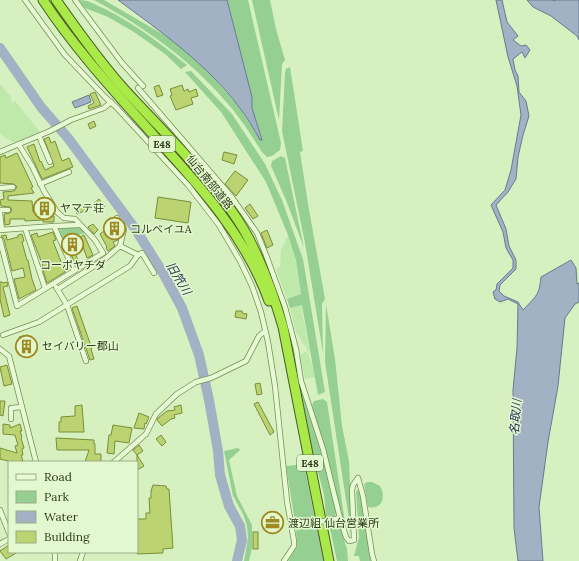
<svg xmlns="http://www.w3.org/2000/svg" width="579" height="561" font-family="Lora,'Noto Sans JP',serif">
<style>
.farmland{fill:#bfe8ab}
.green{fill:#95d092}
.water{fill:#a2b1c3;stroke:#697a91}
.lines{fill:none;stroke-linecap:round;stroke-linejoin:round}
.river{stroke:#a2b1c3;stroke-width:10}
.building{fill:#bbd371;stroke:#7a8d39}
.street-casing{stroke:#788c56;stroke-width:6}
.highway-casing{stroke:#4b592a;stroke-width:11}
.street{stroke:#e6fbd3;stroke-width:4.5}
.highway{stroke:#a9e948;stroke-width:9}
.street-bridge-casing{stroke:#788c56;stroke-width:6;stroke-linecap:butt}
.street-bridge{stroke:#e6fbd3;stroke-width:4.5}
.labels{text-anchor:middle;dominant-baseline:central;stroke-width:3;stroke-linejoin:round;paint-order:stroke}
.shield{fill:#e2f8cf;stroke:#657351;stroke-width:1}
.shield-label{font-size:10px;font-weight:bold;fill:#303a1b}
.street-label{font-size:11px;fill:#303a1b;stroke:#e2f8cf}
.poi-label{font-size:11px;fill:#303a1b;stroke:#e2f8cf;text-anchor:start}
.water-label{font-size:12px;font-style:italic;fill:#29355b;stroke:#e2f8cf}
</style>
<rect width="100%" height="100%" fill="#d6f1bf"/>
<g class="farmland">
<path d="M0 84 11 97 12 103 15 101 40 132 14 143 0 134Z"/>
<path d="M288 235 296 260 301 294 287 299 276 269 280 267 281 250Z"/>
<path d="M301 305 310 354 296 332 290 308Z"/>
<path d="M307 351 311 361 315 377 305 379 300 355Z"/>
</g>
<g class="green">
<path d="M79 0C89 0 96 5 105 9 135 24 161 44 187 65L181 69 165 54 134 32 108 17 85 8Z"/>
<path d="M94 0H104L171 39 204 67 239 107 261 140 262 139 252 108V97L227 0H248L281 143 280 150 272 156 267 157 262 152C253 138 244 124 234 111 195 63 148 29 94 0Z"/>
<path d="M252 0H270L276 29 285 60 282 64 279 120Z"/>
<path d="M290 67 303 151 300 152 308 204 325 299 322 304 323 353 305 243 282 131 285 73 286 69Z"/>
<path d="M191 71 232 114 265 164 282 200 303 259 325 392 318 395 302 305 290 308 287 299 301 294 296 260 288 235 266 182 221 112 185 72Z"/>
<path d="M281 156 285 158 304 248 286 200 271 166 272 161Z"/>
<path d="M80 227 85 233 63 240 59 229Z"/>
<path d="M326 304 335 359 342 426 349 461 352 532 351 533 325 362Z"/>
<path d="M300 386 328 475 336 513 335 516 326 517 324 494 314 458Z"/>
<path d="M323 399 327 402 346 529 312 405 314 401Z"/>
<path d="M238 448 240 450 229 460 237 496 252 525V548L249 561H244L248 538 247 526 243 514 233 496 224 451Z"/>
<path d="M304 464 315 520 296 524 295 522 286 466Z"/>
<path d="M367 482H372L380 486C386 496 383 510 368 507L364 484Z"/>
<path d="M357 490H358L360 493 371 561H360L359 556H354L359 537 356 492Z"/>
<path d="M334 523 339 524 347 549 348 561H337L329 524Z"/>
<path d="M318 525 325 561H288L297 547 296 531 298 529Z"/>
</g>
<g class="water">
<path d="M118 0H227L252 97V108L262 140H260C254 129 247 117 239 107 206 63 161 32 118 0Z"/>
<path d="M496 0H502L507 22 518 36 513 40 521 46 526 45 530 50 525 58 522 52 513 59 515 70 518 76 519 92 526 101 529 116 523 135 518 157 516 179 508 192 496 205 506 229 509 246 516 260V269L500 285 499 291 504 296 518 302 523 310C536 296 539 296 541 277L571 260 576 268 577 284 579 283V302L575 304 565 318 558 386 548 442 539 507 543 561H518L514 528 513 390 517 348 518 304 508 299 500 302 495 299 493 292 496 290 497 284 513 268V260L506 248 503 232 491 205 505 190 511 170 521 115 517 86 508 57Z"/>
<path d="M527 0H552L555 1V0H579V40L577 36 551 16 533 7Z"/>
<path d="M89 95 91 102 75 108 72 102Z"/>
</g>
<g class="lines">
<path class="river" d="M0 48 41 107 68 138 136 230 163 273 182 308 199 355 209 400 218 451 220 475 229 506 240 526 242 540 237 561"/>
</g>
<g class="building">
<path d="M159 85 163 95 157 97 154 87Z"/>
<path d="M182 85 184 91 188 89 189 92 196 89 198 96 191 98 193 104 176 110 170 96 172 95 170 89Z"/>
<path d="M95 92 101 105 89 109 88 106 94 103 90 94Z"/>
<path d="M94 121 96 126 90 129 88 124Z"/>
<path d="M49 137 51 143 55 141 62 161 69 158 73 167 42 179 27 147 34 144 40 162 41 161 45 170 54 166 44 139Z"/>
<path d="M224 152 237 155 234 164 222 160Z"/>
<path d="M17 153 33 187 31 188 34 193 8 196V200L32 201 33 212H42V208H50L52 211V216H54V222H43V220L25 221V219H10V224L5 225 4 214 10 213 12 210 10 207 1 206 0 200 4 199 3 192 14 191 17 187 14 184 0 183V157L5 155 6 158Z"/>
<path d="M235 171 248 180 236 196 225 184Z"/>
<path d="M158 197 191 202 188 223 155 218Z"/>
<path d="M99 199 105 207 99 211 93 204Z"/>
<path d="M250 204 258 216 253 219 245 208Z"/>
<path d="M86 205 87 210 77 214 75 208Z"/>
<path d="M114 221 120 231 118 240 113 242 115 246 108 251 106 248 107 247 100 234 108 228 107 225Z"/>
<path d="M93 224 98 230 94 234 88 227Z"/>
<path d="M267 230 273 245 267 248 261 233Z"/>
<path d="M53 232 56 240 53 241 65 272 47 283 42 267 43 266 31 235 37 233 38 237Z"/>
<path d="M22 234 24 241 22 242 27 260H28L32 279 36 290 19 299 14 279 25 277 23 268 12 271 4 239 1 236 6 235 7 240 18 237V235Z"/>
<path d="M84 235 93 255 87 258 82 244 73 248 79 263 76 265 66 244Z"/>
<path d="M0 282H2V283L7 282 8 286 3 287 10 315 4 317 0 299Z"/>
<path d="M77 306 92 349H91L94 359 90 360 72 308Z"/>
<path d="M236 311H242V313L247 314 246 319 235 317Z"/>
<path d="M28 335 33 355 24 357 19 337Z"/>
<path d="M7 365 12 384 4 386 0 367Z"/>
<path d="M260 383 262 394 257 395 255 384Z"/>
<path d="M0 401H5L3 416 0 415Z"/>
<path d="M258 402 274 432 270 435 254 404Z"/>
<path d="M82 405 84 432H59V422H61V417L75 416V406Z"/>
<path d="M181 405 182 413 174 415 175 418 171 419 162 426 157 420 158 418 167 411 175 410 174 407Z"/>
<path d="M139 413 149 417 146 424 145 423 144 429 134 428Z"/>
<path d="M3 424 10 425V428L20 424 22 431H20L22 437 21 438 24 448 22 449 23 455H21L23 461 12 462 0 459V448L17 453 15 446 18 445 15 435 3 434Z"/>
<path d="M113 425 132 428 129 443 115 441 114 454 107 453 109 435H111Z"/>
<path d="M161 435 166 442 162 446 156 439Z"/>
<path d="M56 438 94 440V444H95V454H101V462H85L89 450H57Z"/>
<path d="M139 445 143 451 137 455 144 466 137 470V455L133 450Z"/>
<path d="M153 485 166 486 167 489H169L173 548 163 549V553L137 554V519H146V513H150L149 498H151V491Z"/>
<path d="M278 516 281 525 266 530 263 522Z"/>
<rect x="253" y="532" width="5" height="17"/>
<path d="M9 545V552H18L6 559 0 551Z"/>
</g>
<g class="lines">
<defs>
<g id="street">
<path d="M25 0 65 55 106 98 116 107 188 185 219 225 240 261 252 286 261 312 268 342 275 386 287 501 294 541V546L284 561"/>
<path d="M75 0 122 63 143 86"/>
<path d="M138 88 231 196 257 233 266 255 285 307 296 349 301 381 323 449 340 518"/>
<path d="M39 136 50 162"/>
<path d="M0 152 50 131 71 120 104 108 111 102"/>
<path d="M40 184 69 172"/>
<path d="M0 188 13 187"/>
<path d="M0 210H8"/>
<path d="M0 213 2 230"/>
<path d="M117 218 124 229 120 246"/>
<path d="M54 226 74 271"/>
<path d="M25 228 45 288"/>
<path d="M0 230 54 226 80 225"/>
<path d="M0 240 17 306 103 253 95 240 75 219 64 218 57 212 44 191 32 166 19 145"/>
<path d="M138 255 142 253 154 273"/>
<path d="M56 287 67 305 86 361"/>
<path d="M3 335 39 322 130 266 138 255 120 246 105 259 58 289"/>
<path d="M0 349 9 356 36 462"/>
<path d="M11 419V408L22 407"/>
<path d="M114 462 146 434 156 414 177 394 196 382 211 378 246 361 259 336 265 331"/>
<path d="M0 510 9 533"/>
<path d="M338 518H340L346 537 349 541 354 540 352 490 353 485 358 478 363 496 372 554 374 561"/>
<path d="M0 544 9 539"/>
<path d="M55 552V561"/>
<path d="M80 561 83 552"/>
</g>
<g id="highway">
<path d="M43 0C76 50 116 93 156 138 201 187 246 237 269 301"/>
<path d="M56 0C77 30 99 61 124 89 157 125 193 160 223 199 232 211 241 224 248 237 263 266 274 296 283 327L329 561"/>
</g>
</defs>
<use href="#street" class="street-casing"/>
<use href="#highway" class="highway-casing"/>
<use href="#street" class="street"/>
<use href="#highway" class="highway"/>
<defs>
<path id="street-bridge" d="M295 526 336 519"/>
</defs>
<use href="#street-bridge" class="street-bridge-casing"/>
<use href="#street-bridge" class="street-bridge"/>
</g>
<defs>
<symbol id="building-ring" viewBox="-11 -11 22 22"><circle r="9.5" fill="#e2f8cf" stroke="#9f8921" stroke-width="1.5"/><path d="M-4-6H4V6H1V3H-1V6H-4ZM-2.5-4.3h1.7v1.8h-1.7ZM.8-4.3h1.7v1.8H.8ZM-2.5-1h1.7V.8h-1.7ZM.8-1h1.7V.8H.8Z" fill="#9f8921"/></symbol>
<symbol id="office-ring" viewBox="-11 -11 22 22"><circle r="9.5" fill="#e2f8cf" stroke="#9f8921" stroke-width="1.5"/><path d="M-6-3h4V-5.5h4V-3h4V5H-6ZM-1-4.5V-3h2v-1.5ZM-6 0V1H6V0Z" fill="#9f8921"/></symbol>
</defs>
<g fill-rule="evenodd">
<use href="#building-ring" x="32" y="196" width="25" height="25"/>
<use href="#building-ring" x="102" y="216" width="25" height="25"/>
<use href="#building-ring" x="60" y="232" width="25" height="25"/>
<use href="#building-ring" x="14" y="334" width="25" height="25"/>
<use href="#office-ring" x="260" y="510" width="25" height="25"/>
</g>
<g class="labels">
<g class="shield">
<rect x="149" y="136" width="26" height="16" rx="3"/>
<rect x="297" y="455" width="26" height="16" rx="3"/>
</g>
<g class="shield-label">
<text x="162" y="144">E48</text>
<text x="310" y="463">E48</text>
</g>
<g class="street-label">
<text transform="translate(210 182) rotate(51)">仙台南部道路</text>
</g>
<g class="poi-label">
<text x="60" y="208">ヤマテ荘</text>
<text x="130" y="229">コルベイユA</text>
<text x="73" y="265" text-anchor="middle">コーポヤチダ</text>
<text x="42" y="346">セイバリー郡山</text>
<text x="288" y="523">渡辺組 仙台営業所</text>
</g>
<g class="water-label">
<text transform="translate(179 278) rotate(59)">旧笊川</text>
<text transform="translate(515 417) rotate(-85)">名取川</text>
</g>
</g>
<rect x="8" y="461" width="130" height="92" fill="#e2f8cf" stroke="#9bac87"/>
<rect x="16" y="474" width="20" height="6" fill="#e6fbd3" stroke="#9bac87"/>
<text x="44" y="481" font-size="12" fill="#303a1b">Road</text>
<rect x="16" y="491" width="20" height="12" fill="#95d092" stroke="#9bac87"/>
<text x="44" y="501" font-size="12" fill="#303a1b">Park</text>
<rect x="16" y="511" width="20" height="12" fill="#a2b1c3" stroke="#9bac87"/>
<text x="44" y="521" font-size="12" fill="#303a1b">Water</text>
<rect x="16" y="531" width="20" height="12" fill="#bbd371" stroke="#9bac87"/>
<text x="44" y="541" font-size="12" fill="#303a1b">Building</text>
</svg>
